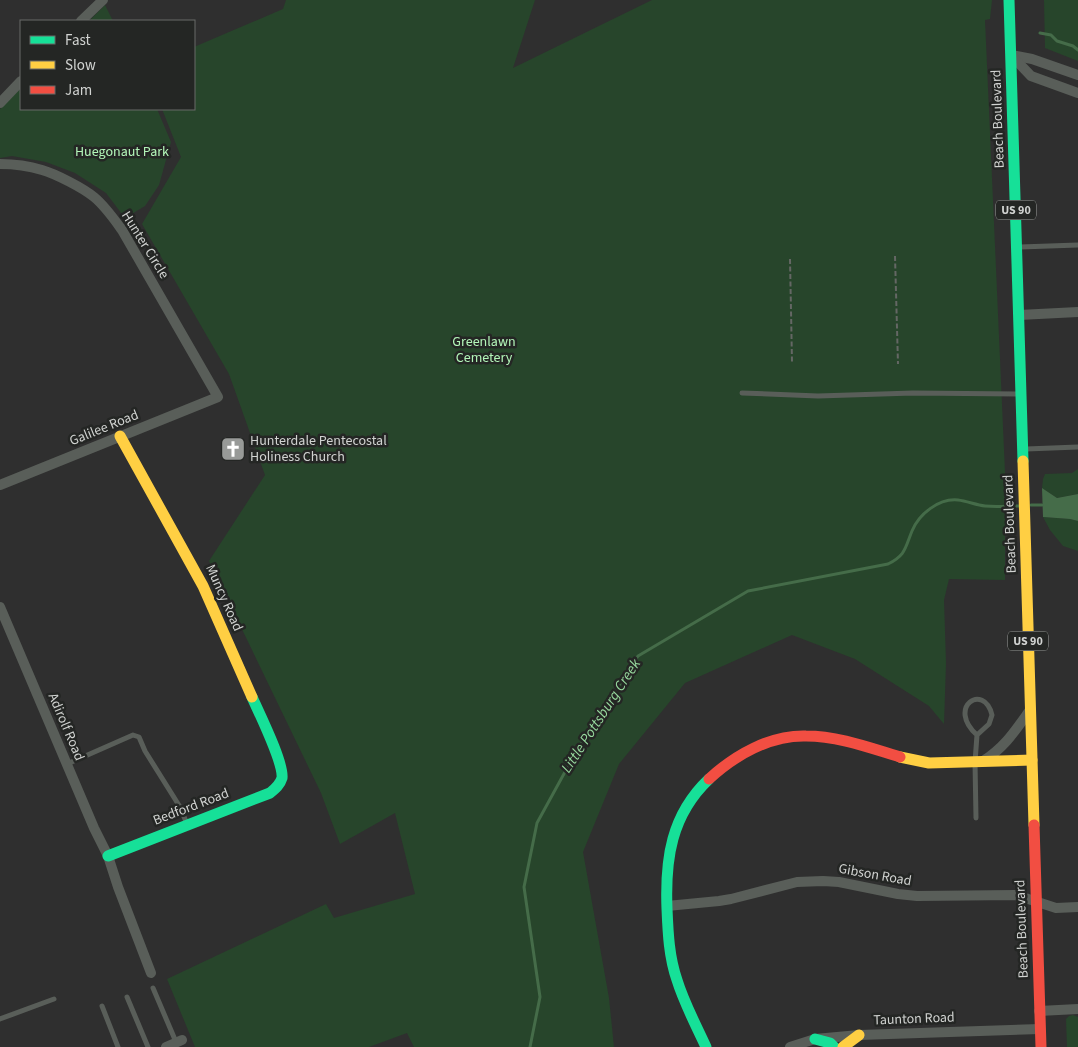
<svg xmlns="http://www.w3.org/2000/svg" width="1078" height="1047" font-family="'Source Sans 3',sans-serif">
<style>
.green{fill:#27452b}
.water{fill:#456c49}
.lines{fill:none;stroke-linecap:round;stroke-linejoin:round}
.stream{stroke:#456c49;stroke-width:3}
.path{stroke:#646764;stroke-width:2;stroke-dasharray:5 2.5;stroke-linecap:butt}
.lane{stroke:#595e59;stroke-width:5}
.street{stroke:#595e59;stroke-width:10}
.fast{stroke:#16e098;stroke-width:11}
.slow{stroke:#ffcf43;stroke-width:11}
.jam{stroke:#f24e42;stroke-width:11}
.labels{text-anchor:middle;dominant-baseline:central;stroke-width:5;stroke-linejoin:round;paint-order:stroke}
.shield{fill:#242624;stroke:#9d9f9d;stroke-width:1}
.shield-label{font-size:12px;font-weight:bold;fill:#d1d3d1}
.street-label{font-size:14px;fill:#d1d3d1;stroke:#242624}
.park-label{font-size:14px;fill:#b3f6b9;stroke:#242624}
.poi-label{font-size:14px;fill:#d1d3d1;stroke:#242624;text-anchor:start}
.water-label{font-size:15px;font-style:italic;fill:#97d99e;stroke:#242624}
</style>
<rect width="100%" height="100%" fill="#2f2f2f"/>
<g class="green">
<path d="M286 0H535L513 68 652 0H992L990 19 985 20 1005 472V580L949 579 944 600 946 663 944 724 929 706 855 659 792 635 685 683 619 764 583 852 609 998 614 1047H414L407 1033 369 1047H195L167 979 326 904 334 918 415 894 395 813 340 844 321 793 209 561 265 475 229 374 142 224 181 157 162 109H194V47L283 9Z"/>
<path d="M1044 0H1078V61L1045 48Z"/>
<path d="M105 5 113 21H89Z"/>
<path d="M21 88V109H157L171 142 159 185 145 206 125 218 106 193 75 173 46 162 12 156 0 158V109Z"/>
<path d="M1078 469V494L1057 498 1042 488 1043 479 1045 474 1072 473Z"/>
<path d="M1043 517 1070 519 1078 521V551L1063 546 1050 530Z"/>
<path d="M1073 1015 1078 1017V1047H1067L1066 1019 1069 1016Z"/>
</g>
<path class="water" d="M1042 488 1057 498 1078 494V521L1070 519 1043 517Z"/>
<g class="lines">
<g class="stream">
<path d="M1040 33 1051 35 1057 41 1073 46 1078 50"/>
<path d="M1031 505H1042"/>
<path d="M530 1047 540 997 524 887 537 823 577 750 638 656 748 591 888 564C906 555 905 548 912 531 919 514 939 498 958 500 967 501 976 505 985 506 996 507 1008 506 1020 506"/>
</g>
<g class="path">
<path d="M895 256 898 364"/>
<path d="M790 259 792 362"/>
</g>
<g class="lane">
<path d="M1020 247 1078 245"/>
<path d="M742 393 818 396 913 393 1019 394"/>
<path d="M1026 449 1078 447"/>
<path d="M67 764 133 735 139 737 145 751 180 807 187 824"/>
<path d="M976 818 975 762 977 735 989 724 992 715C984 682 946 707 977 735"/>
<path d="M153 988 176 1042"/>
<path d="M127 997 148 1047"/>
<path d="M102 1006 118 1047"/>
<path d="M0 1019 54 999"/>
</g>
<g class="street">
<path d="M81 21 103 0"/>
<path d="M1011 55 1032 59 1078 75"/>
<path d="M1012 56 1031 76 1078 93"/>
<path d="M0 103 21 81"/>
<path d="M0 164C13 164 29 166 42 170 56 174 83 188 94 197 105 206 114 219 122 230L218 397 0 485"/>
<path d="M1019 315 1078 312"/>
<path d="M0 607 94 828 108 856 118 887 151 973"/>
<path d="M983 761C1005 747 1015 731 1030 710"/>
<path d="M667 906 719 901 731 899 797 882 823 881 839 882 898 894 917 896 1016 895 1056 908 1078 907"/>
<path d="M1039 1011 1078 1009"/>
<path d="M166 1047 182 1040"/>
<path d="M790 1047 815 1039 859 1035 1040 1029"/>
</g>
<g class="fast">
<path d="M1009 0 1023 461"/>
<path d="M108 856 270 793C275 789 280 785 282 778 284 763 259 713 252 697"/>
<path d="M815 1039 830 1043 834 1047"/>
<path d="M706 1047C696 1025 684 1003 677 980 669 957 668 933 667 909 665 859 671 815 709 779"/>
</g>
<g class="slow">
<path d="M120 436 203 586 252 697"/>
<path d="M1023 461 1034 825"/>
<path d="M900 757 929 763 1032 760"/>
<path d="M843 1047 859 1035"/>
</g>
<g class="jam">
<path d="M709 779C735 755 770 735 806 736 838 736 870 748 900 757"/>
<path d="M1034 825 1041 1047"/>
</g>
</g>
<defs>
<symbol id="church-square" viewBox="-11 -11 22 22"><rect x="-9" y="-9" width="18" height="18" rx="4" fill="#989a98" stroke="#242624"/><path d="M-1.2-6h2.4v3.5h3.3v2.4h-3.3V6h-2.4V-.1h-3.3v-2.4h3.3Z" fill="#fff"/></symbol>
</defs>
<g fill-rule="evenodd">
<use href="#church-square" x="219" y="435" width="28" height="28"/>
</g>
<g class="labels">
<g class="shield">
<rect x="996" y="200.5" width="40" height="19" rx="4"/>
<rect x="1008" y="631.5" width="40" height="19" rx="4"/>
</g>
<g class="shield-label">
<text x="1016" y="210">US 90</text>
<text x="1028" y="641">US 90</text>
</g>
<g class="street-label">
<text transform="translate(998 119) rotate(-92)">Beach Boulevard</text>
<text transform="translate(145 245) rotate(58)">Hunter Circle</text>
<text transform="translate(104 428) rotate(-22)">Galilee Road</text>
<text transform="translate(1010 524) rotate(-92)">Beach Boulevard</text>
<text transform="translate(224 598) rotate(66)">Muncy Road</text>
<text transform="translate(66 727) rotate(67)">Adirolf Road</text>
<text transform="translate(191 807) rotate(-21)">Bedford Road</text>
<text transform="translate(875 875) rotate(10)">Gibson Road</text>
<text transform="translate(1022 929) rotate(-92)">Beach Boulevard</text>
<text transform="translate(914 1019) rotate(-2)">Taunton Road</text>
</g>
<g class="park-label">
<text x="122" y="152">Huegonaut Park</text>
<text x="484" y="342">Greenlawn<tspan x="484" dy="16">Cemetery</tspan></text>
</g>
<g class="poi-label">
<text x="250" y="441">Hunterdale Pentecostal<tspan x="250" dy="16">Holiness Church</tspan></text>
</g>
<g class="water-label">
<text transform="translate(601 716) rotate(-57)">Little Pottsburg Creek</text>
</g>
</g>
<rect x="20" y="20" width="175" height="90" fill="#242624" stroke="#696b69"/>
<rect x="30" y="36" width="25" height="8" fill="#16e098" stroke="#696b69"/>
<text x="65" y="45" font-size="15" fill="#d1d3d1">Fast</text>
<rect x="30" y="61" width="25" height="8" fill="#ffcf43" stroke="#696b69"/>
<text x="65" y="70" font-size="15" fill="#d1d3d1">Slow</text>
<rect x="30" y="86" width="25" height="8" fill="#f24e42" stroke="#696b69"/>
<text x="65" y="95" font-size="15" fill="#d1d3d1">Jam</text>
</svg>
